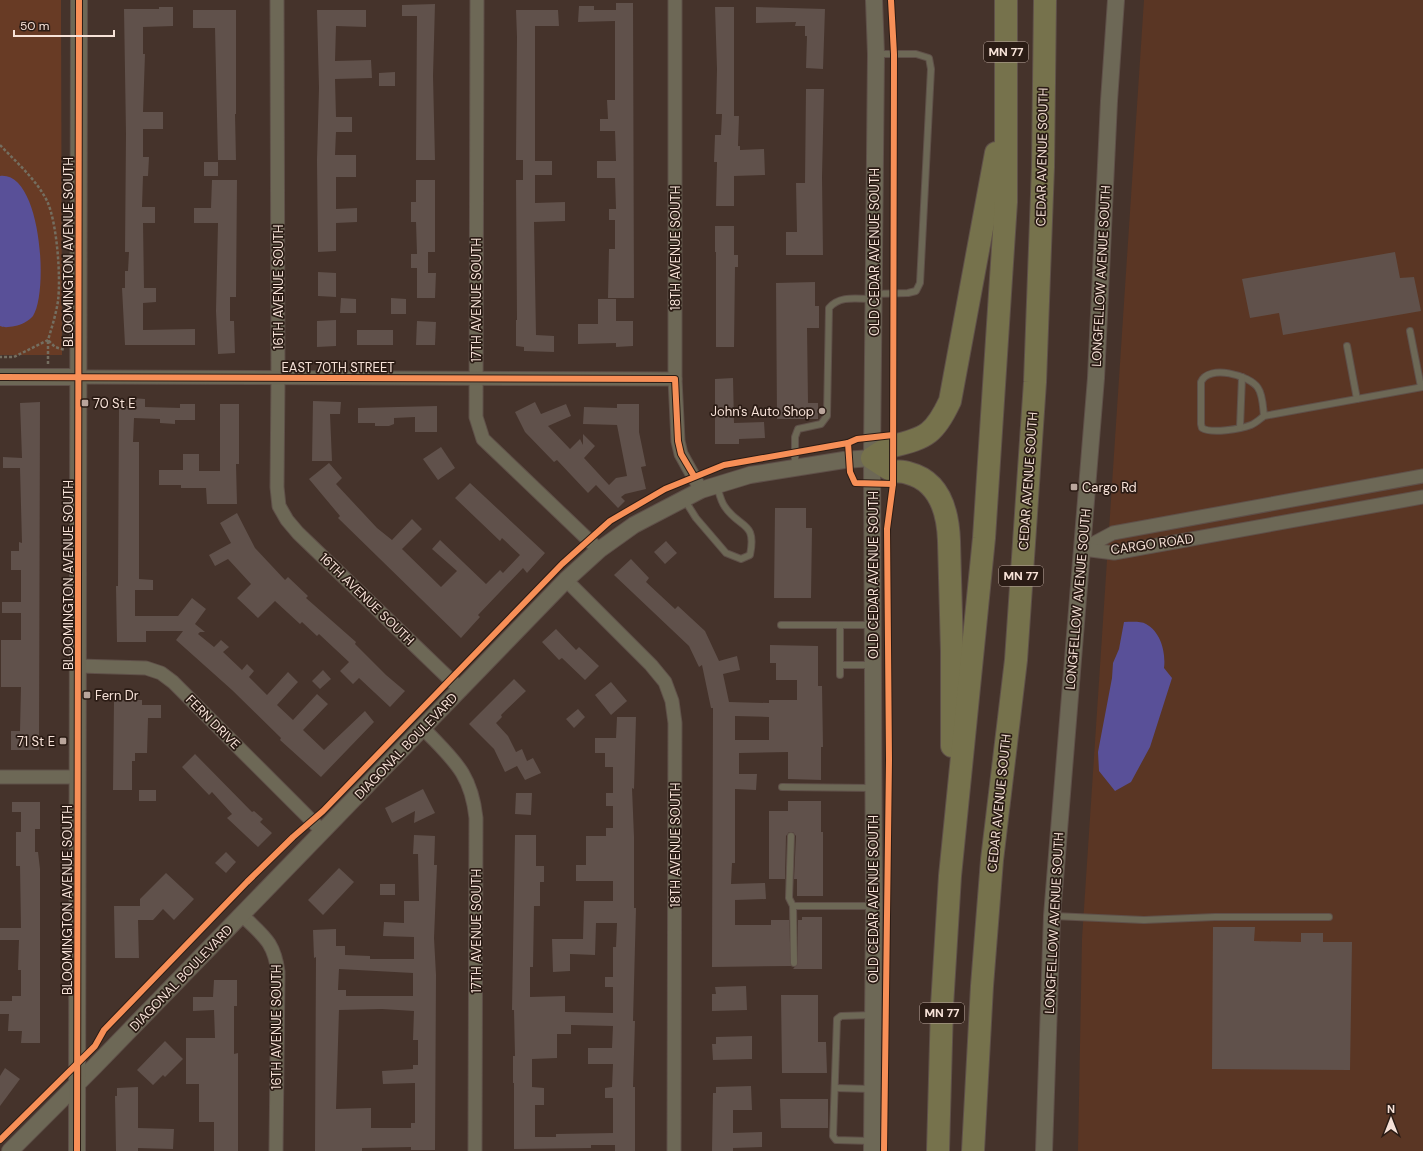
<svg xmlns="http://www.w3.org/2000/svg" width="1423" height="1151" font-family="'DM Sans',sans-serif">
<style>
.built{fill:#5a3624}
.green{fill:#683b25}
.water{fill:#595098}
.building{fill:#60514b;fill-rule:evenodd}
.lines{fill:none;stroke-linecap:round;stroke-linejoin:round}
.service-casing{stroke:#5f5049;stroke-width:8}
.minor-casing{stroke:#5f5049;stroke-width:15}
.tertiary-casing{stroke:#5f5049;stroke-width:18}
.motorway-casing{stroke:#5f5049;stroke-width:24}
.path{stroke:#746e60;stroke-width:2.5;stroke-dasharray:3 2;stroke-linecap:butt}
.service{stroke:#6d6856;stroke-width:6}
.minor{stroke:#6d6856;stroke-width:13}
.tertiary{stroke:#6d6856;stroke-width:16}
.motorway{stroke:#76724c;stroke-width:22}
.cycleway-casing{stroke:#2b1c15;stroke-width:8}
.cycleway{stroke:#f78f57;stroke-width:6}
.poi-dot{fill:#b9a59b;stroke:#2b1c15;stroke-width:1.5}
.labels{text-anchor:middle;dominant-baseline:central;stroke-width:3.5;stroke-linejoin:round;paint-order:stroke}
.shield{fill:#2b1c15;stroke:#baa79e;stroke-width:1}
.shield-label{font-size:12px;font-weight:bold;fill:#f7e2d8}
.street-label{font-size:13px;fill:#f7e2d8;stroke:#2b1c15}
.poi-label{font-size:13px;fill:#f7e2d8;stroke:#2b1c15;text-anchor:start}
</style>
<rect width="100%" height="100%" fill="#45332b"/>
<path class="built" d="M1144 0H1423V1151H1078L1082 939Z"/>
<path class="green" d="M0 0H61L62 355H0Z"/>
<g class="water">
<path d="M0 176C41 171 49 291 33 316 29 321 21 325 15 326 9 327 5 328 0 326Z"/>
<path d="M1124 622C1131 622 1141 621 1146 624 1161 632 1166 653 1164 668L1172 678 1150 747 1131 782 1115 791 1099 771 1098 752 1112 678 1113 663 1119 649Z"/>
</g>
<g class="building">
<path d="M616 3H633L634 298H608L609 249H615V220H609V209H616L615 178H597V161H616L615 131H600V119H608L607 100H615V21L578 22 579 6H594V10H616Z"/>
<path d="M435 4 433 76 435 160H416L417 16H402V5Z"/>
<path d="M159 7H173V26L143 27V54H145L143 112H163V129H143V157H149L148 176H143L142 207H155V223H143L144 288H156V302L143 303V330L195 329V345H125L122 288H125V271H128L129 252H125L126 134 124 9H159Z"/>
<path d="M715 7H734V116H739L738 146H740V150L764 149 765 175 734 176V206H716L717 162H714L715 135H721L722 114H716L717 69Z"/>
<path d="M756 7 825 9 823 69 806 68 807 36H805V26H795L796 22 756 23Z"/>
<path d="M193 10H236V114H235L236 160H218L215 28H193Z"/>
<path d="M317 10H366V27L336 26 335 61 371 60 372 78 335 79 336 117H352V132H336L335 155H356V177H336V209L357 208V222L336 223V251L318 252 317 160 319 88Z"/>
<path d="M516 10H558L559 26H535V161H552V175H535V203L565 202V221L534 222 536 335 554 336V352L524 351V347L516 346V320H517L516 180H523V160H516L517 37Z"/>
<path d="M395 72V86H379V73Z"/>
<path d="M806 89H824L822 177 823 255H786V232H797L796 183H805Z"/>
<rect x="204" y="162" width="14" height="14"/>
<path d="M212 180H237L236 297H230V321H234L235 353 218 354 216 311 218 223H194V208H211Z"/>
<path d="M416 180H435V252H428V273H436L435 298H417V268H411V254H417L416 222H411V202H416Z"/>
<path d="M715 226H734V255H738V267H735L734 347H716V252H715Z"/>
<path d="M1395 252 1400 278 1414 277 1421 311 1283 335 1279 313 1250 318 1242 279Z"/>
<path d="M318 272 336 273V297L318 296Z"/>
<path d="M815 282V306H819V328H807L808 403H818V419H777L776 283Z"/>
<path d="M341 298 356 299V313H340Z"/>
<path d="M391 298 406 299V314H391Z"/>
<path d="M598 299H616V321H633V346L616 347V343L578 344V324H598Z"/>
<path d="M336 320V346L317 347V321Z"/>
<path d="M417 321 436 322 435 345H416Z"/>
<rect x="357" y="330" width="36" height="15"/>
<path d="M733 378 734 423 764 422 765 438 739 439V444H715V379Z"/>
<path d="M131 398 145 399V407L180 408V404H195V420H175V424L160 423V419L134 418 133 442H139V579L153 580V590H135V616H178L192 598 206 609 195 624 205 632H200L198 634 214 647 221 640 229 647 223 652 242 670 247 664 254 671 249 677 267 695 288 672 298 682 277 705 293 720 317 694 328 704 303 730 324 750 365 711 374 722 321 777 280 740 281 738 232 690 176 640 183 631H146V642H117L116 586H118L119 406H131Z"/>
<path d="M313 401 341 402 340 414H330L332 461H312Z"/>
<path d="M40 402 39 750H11V731H20L21 687H1V640H21V613H2V602H21V570H11V551H19V542L22 543 20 468H3V457L22 458 20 403Z"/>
<path d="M535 402 541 414 566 404 571 416 548 426 570 449 580 439 583 445V434L595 446 584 458 609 485 616 478 627 476 617 425 583 424 584 407 617 408V404H639V432L646 466 641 467 646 489 625 494 621 497 625 501 618 508 596 485 588 493 557 460 554 462 525 432 515 412Z"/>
<path d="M220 404H239V464H236L237 504H207L206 488H181V485H159V470H183V454H199V471H220Z"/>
<path d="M437 406V432H415V417L394 418V424L389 426H375V423H358V408Z"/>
<path d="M441 447 455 468 438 480 423 459Z"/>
<path d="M329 463 342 478 336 484 377 528 392 540 412 519 422 529 402 549 441 587 457 571 432 549 440 540 486 584 500 570 503 573 520 555 502 538 500 541 455 498 470 483 545 553 527 573 523 568 478 615 480 617 461 638 338 518 340 516 309 479Z"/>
<path d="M775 508H806V528H812L811 598H774Z"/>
<path d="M237 513 255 548 285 580 288 577 308 596 306 598 356 642 355 644 386 675 405 691 390 707 359 678 353 684 340 671 349 662 319 634 317 636 302 622 300 624 275 601 258 618 237 598 251 584 228 559 215 566 209 555 231 543 220 523Z"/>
<path d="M666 541 677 553 665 564 654 552Z"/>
<path d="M631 559 649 578 646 582 675 609 678 606 705 631 719 661 737 656 740 670 723 674 729 702 769 703V700H797V680H776V663H770V645L818 646V686H822L823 747H821V780L788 779V752L739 753V774H757L756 790 735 789V863H732L731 884 765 883 766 899 735 900V925H771V920H789L791 966 712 967 713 708H711L702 665 699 667 689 646 614 575ZM735 716 769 717V740H735Z"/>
<path d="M556 629 576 650 579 647 599 666 585 680 562 658 559 660 542 642Z"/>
<path d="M323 670 331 679 320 689 312 681Z"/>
<path d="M514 679 526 691 501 715 502 717 496 723 508 736 516 752 522 749 527 761 533 758 541 773 525 780 517 766 505 772 494 749 469 724Z"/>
<path d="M611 682 627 701 611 715 595 695Z"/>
<path d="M114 700H142V705H161V718H148L147 753H135V761H132V790H113Z"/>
<path d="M578 709 585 717 574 728 566 719Z"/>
<path d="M617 717H636L634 789 632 788 634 837V908H636L633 1021H635L633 1087H635V1151H615V1145H591V1148L514 1149V1083H513V1056H515L514 1010H512L515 835H536V866H544V882H540V906H534L533 967H530V997L565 996V1012L613 1013V987H605V977H613V947H616L617 923H596L595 955 570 954V971L553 972 552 939H583L584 901H613V881H576V865H586V836H606V828H613V806H606V793H613V767H605V753H595V738H616ZM571 1025 613 1026 612 1048H588V1064H613L612 1087 605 1088V1098H613V1133L556 1134V1137H535V1105H544V1088L532 1087V1059L557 1058V1034H571Z"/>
<path d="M195 754 252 812 254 811 263 819 260 822 272 833 258 847 227 818 232 814 212 792 209 795 182 767Z"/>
<path d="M423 789 435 813 414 823 415 811 392 823 385 808Z"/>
<rect x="139" y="790" width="17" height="11"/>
<path d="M516 793H532L531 815 515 814Z"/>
<path d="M788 801H821V832H823V896H797V879H794L796 836 793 832H789L786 836 785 879H769V811H788Z"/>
<path d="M12 802H40V829H35V852H38L40 869V1043H21L22 1031H8L9 1014H0V1001H12V996H21V970H18L19 940H0V928H21L20 866H16V832H21V812H12Z"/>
<path d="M414 835 435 836 434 865H437L434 938 436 975 435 1150H411V1147L362 1148V1151H315L316 957 314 958 313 930 336 929V946H345V955L370 956V959H414V937L383 936 384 922 404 923V901H419L418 854H413ZM339 969 413 973V996H346V990H338ZM382 1009 414 1011 413 1040H418V1065H413V1069L382 1071 383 1084 415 1083V1123H411V1128H371V1108L336 1109 339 1010Z"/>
<path d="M226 852 236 862 226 873 215 863Z"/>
<path d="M339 868 354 882 323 915 308 900Z"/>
<path d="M166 873 194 899 174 920 163 909 153 920H138L139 958H115L114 906H140V899Z"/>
<rect x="380" y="884" width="15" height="11"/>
<path d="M802 917H822V969H793L798 963V920H802Z"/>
<path d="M1213 927H1255L1254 941 1301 942V933H1323V942H1352L1350 1070 1212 1069Z"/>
<path d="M214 980H237V1006H234V1054L238 1053V1151H214V1122H199V1084H186V1038H215L214 1010 193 1011V997H213Z"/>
<path d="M746 986 747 1010 712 1011V994H716L715 987Z"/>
<path d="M781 995H818V1042H826L827 1073H782Z"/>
<path d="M752 1036V1059L713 1060 712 1044H716V1037Z"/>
<path d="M165 1041 183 1059 165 1077 163 1075 153 1085 137 1070Z"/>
<path d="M5 1068 20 1079 0 1106V1076Z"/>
<path d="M751 1086 752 1110H733V1133L762 1132V1147L733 1148V1151H712L713 1093H716V1087Z"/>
<path d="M138 1087V1128L174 1129 173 1149 138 1148V1151H116L115 1096H117V1088Z"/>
<path d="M780 1099H828V1128H781Z"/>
</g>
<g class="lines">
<defs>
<g id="service">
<path d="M874 294 908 293 916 291 920 283 931 69 929 58 916 54H877"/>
<path d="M1410 331 1421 387"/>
<path d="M1347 346 1357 399"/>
<path d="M1264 416C1263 408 1263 395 1258 388 1250 375 1208 364 1201 382V424L1202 428C1211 434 1241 429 1251 425 1256 423 1260 419 1264 416L1423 387"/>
<path d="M1240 427 1242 377"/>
<path d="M795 467V437L798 429 821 424 827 416 829 308C840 295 857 299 872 299"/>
<path d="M684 499 696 518 726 553 741 559 750 555C757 521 740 529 725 507 721 502 719 493 717 486"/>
<path d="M781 625H873"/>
<path d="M840 665H872"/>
<path d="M840 675V625"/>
<path d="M782 787 873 788"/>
<path d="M791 836 789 898 793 906 794 963"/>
<path d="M793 906H873"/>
<path d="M1053 916 1144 920 1215 917H1329"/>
<path d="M835 1088 871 1089"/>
<path d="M871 1141 836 1140 833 1136 837 1019 841 1016 873 1015"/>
</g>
<g id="minor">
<path d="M277 0 278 378 277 487 279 506 287 520 298 533 461 690"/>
<path d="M477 0 476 417 483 439 599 550"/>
<path d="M675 0V379L678 441 681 454 701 490"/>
<path d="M79 377 675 379"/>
<path d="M1083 549 1113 533 1423 476"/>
<path d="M1083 549 1114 553 1423 497"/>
<path d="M566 580 651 665 665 682 672 701 675 723 674 1151"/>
<path d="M79 666 146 668 161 673 173 682 323 832"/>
<path d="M423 728C453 760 471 772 476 818L475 1151"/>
<path d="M0 777H78"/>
<path d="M242 915C263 936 274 941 278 972L276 1151"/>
</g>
<g id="tertiary">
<path d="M0 377H79"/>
<path d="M10 1151 94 1067 566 580 599 550 634 525 701 490 750 475 844 460 872 458"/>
<path d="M77 1151 79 0"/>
<path d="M872 1151 874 906 872 458 876 54 874 0"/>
<path d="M1044 1151 1052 916 1096 378 1109 101 1116 0"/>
</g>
<g id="motorway">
<path d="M952 746V652L949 541C948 512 940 481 908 473 903 471 898 472 893 471 886 468 878 462 872 458 878 454 886 448 893 446 927 438 935 433 950 401L996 153"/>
<path d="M938 1151 942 1006 950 876 984 538 1006 202V0"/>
<path d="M973 1151 982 986 992 860 1016 660 1035 382 1043 167 1045 0"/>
</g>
</defs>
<use href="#service" class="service-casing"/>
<use href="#minor" class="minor-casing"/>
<use href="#tertiary" class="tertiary-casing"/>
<use href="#motorway" class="motorway-casing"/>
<g class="path">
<path d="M0 145C17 163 36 179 47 201 57 222 61 277 58 301 56 314 52 327 48 340L14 357H0"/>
<path d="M48 364V340L55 347 65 350"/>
</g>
<use href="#service" class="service"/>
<use href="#minor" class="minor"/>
<use href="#tertiary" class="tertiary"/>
<use href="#motorway" class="motorway"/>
<defs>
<g id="cycleway">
<path d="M0 377 675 379 678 441 681 454 694 476"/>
<path d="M848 443 850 472 855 483 893 484"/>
<path d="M0 1140 95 1046 104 1030 247 882 293 837 323 811 562 564 610 521 665 489 724 465 848 443 857 439 893 435"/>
<path d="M77 1151 79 0"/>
<path d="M884 1151 889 760 887 529 893 484 894 54 891 0"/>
</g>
</defs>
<use href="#cycleway" class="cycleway-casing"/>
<use href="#cycleway" class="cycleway"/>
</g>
<g class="poi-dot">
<rect x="81" y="399" width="8" height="8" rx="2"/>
<circle cx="822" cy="411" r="4"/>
<rect x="1070" y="483" width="8" height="8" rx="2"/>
<rect x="83" y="691" width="8" height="8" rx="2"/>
<rect x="59" y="737" width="8" height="8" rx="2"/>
</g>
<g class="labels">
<g class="shield">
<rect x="984" y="42" width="44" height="20" rx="3"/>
<rect x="999" y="566" width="44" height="20" rx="3"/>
<rect x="920" y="1003" width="44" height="20" rx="3"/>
</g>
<g class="shield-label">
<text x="1006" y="52">MN 77</text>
<text x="1021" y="576">MN 77</text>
<text x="942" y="1013">MN 77</text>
</g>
<g class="street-label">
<text transform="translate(1042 157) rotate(-89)">CEDAR AVENUE SOUTH</text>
<text transform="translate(675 248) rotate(-90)">18TH AVENUE SOUTH</text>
<text transform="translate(68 252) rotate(-90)">BLOOMINGTON AVENUE SOUTH</text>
<text transform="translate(874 252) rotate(-90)">OLD CEDAR AVENUE SOUTH</text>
<text transform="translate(1101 276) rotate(-87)">LONGFELLOW AVENUE SOUTH</text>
<text transform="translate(278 287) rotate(-90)">16TH AVENUE SOUTH</text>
<text transform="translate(476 300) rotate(-90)">17TH AVENUE SOUTH</text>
<text x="338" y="367">EAST 70TH STREET</text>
<text transform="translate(1028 481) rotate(-86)">CEDAR AVENUE SOUTH</text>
<text transform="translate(1152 544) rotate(-8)">CARGO ROAD</text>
<text transform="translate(68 575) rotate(-90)">BLOOMINGTON AVENUE SOUTH</text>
<text transform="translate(873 575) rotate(-90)">OLD CEDAR AVENUE SOUTH</text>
<text transform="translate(367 599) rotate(44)">16TH AVENUE SOUTH</text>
<text transform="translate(1078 599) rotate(-85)">LONGFELLOW AVENUE SOUTH</text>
<text transform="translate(213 722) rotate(45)">FERN DRIVE</text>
<text transform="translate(406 746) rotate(-46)">DIAGONAL BOULEVARD</text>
<text transform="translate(999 803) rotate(-84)">CEDAR AVENUE SOUTH</text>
<text transform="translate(675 845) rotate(-90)">18TH AVENUE SOUTH</text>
<text transform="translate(873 899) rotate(-90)">OLD CEDAR AVENUE SOUTH</text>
<text transform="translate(67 900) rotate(-90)">BLOOMINGTON AVENUE SOUTH</text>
<text transform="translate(1054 923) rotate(-87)">LONGFELLOW AVENUE SOUTH</text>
<text transform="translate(476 931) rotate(-90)">17TH AVENUE SOUTH</text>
<text transform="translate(181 978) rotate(-46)">DIAGONAL BOULEVARD</text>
<text transform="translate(276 1027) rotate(-90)">16TH AVENUE SOUTH</text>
</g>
<g class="poi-label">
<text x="93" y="403">70 St E</text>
<text x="814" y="411" text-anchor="end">John's Auto Shop</text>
<text x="1082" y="487">Cargo Rd</text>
<text x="95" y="695">Fern Dr</text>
<text x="55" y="741" text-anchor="end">71 St E</text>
</g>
</g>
<g transform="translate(1391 1119)" stroke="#2b1c15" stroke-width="3" paint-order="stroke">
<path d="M0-3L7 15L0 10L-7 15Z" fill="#f7e2d8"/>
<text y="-6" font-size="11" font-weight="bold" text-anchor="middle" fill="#f7e2d8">N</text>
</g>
<path d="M14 30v6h100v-6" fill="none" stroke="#f7e2d8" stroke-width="2"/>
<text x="20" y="30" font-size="12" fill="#f7e2d8" stroke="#2b1c15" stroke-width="3" paint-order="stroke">50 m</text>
</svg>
